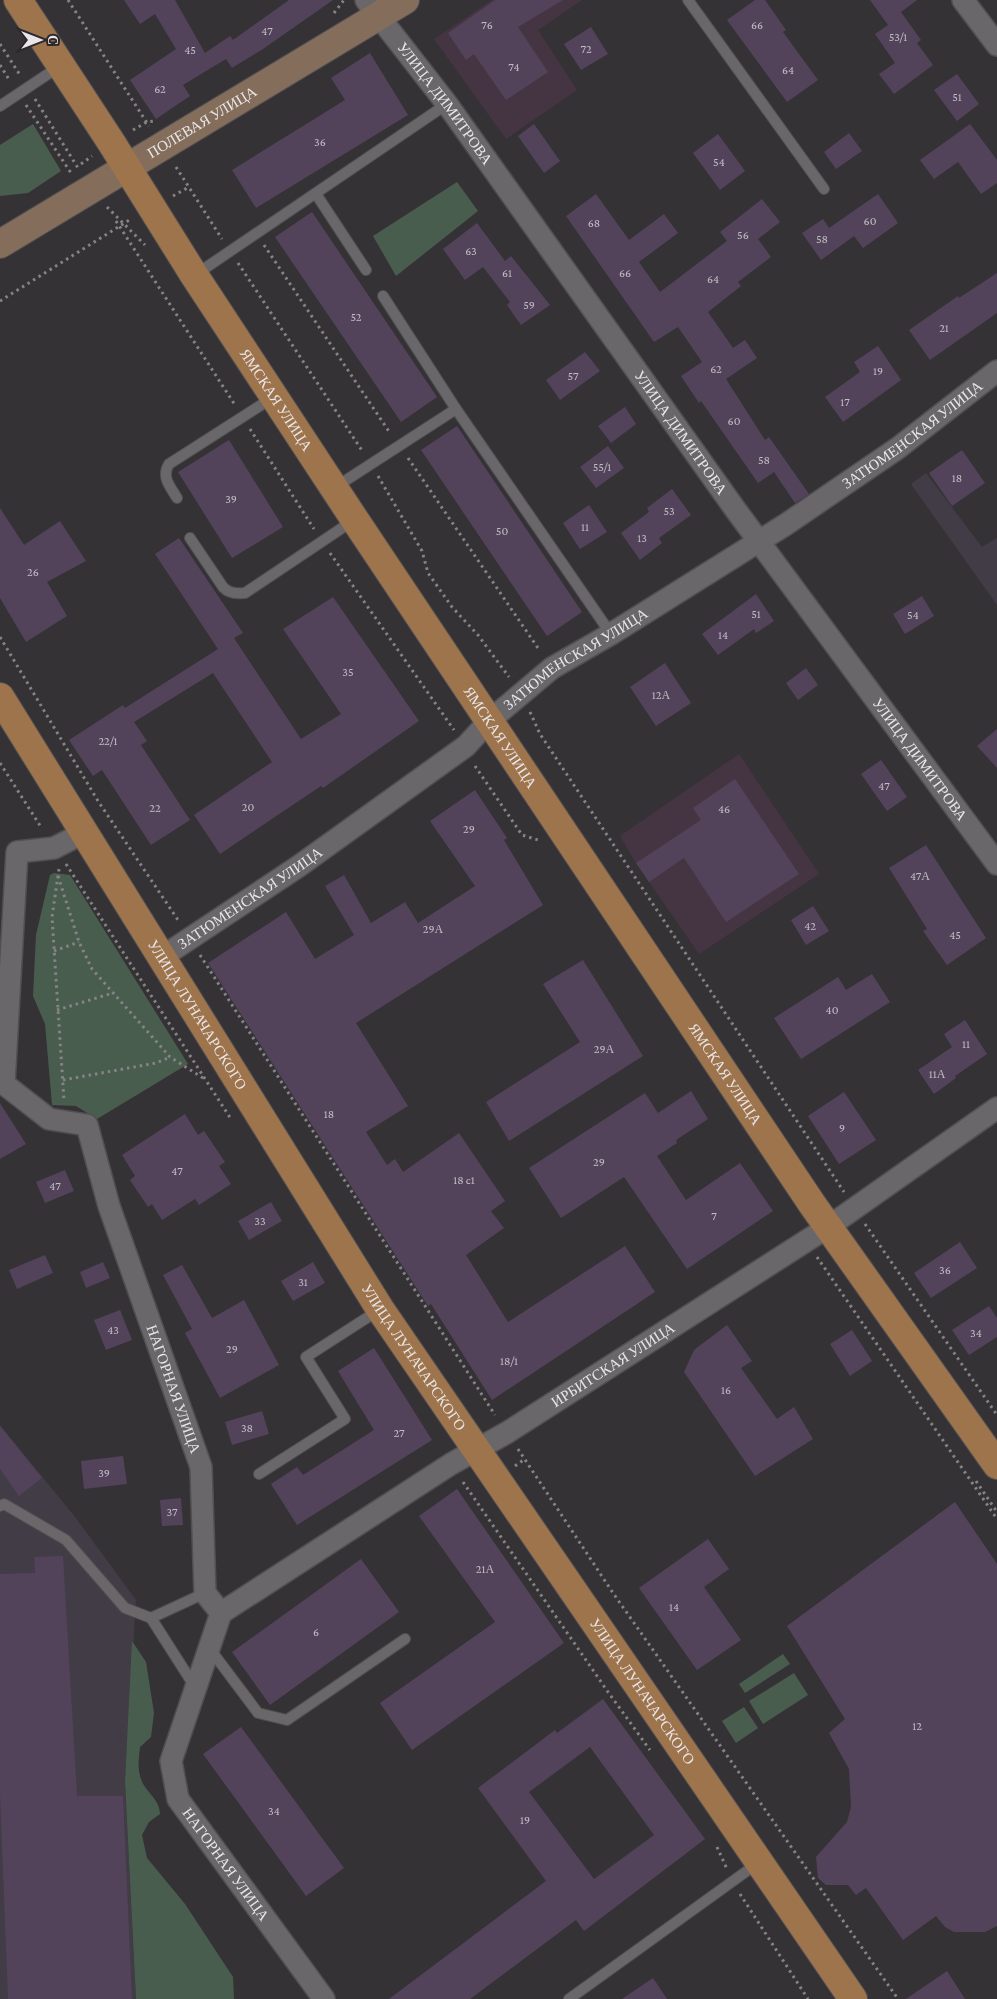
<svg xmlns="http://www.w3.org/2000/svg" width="997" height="1999" font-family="'Crimson Pro',serif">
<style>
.commercial{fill:#453542}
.built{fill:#413c45}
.green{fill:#495d4f}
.building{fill:#52435a;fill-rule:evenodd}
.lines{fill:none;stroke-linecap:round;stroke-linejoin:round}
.lane-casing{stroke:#514f52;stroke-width:12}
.street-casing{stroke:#514f52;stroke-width:24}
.secondary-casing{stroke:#514f52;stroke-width:30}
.primary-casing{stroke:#514f52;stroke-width:30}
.path{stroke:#868387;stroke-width:3;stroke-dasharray:2.5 4;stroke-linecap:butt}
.lane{stroke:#6a676b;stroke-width:10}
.street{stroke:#6a676b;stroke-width:21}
.secondary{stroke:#846e5b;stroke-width:28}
.primary{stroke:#9e744c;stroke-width:28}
.labels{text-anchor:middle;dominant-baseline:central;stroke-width:4;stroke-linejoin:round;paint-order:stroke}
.number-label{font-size:12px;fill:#c2bdc5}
.street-label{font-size:15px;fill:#e8e6e9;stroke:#2b282c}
</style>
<rect width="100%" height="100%" fill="#353236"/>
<g class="commercial">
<path d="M492 0H582L538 30 577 90 506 139 434 39Z"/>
<path d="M739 754 819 874 699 954 636 863 620 836Z"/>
</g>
<g class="built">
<path d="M926 473 982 547 997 538V605L911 484Z"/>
<path d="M0 1425 75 1517 136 1600 125 1782 136 1999H0Z"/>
</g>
<g class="green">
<path d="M33 124 61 171 28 193 0 196V145Z"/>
<path d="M457 182 478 211 396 276 373 236Z"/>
<path d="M54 873 70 875 188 1064 97 1119 76 1106 52 1105 45 1024 33 996 36 935 50 875Z"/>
<path d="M132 1641 146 1662 154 1713 151 1737 140 1747C139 1758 137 1768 141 1779 145 1792 160 1799 160 1814L149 1822 142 1835 147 1858 185 1904 233 1977 234 1999H136L125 1782Z"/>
<path d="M783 1654 790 1664 745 1693 739 1684Z"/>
<path d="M794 1673 808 1695 763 1724 749 1701Z"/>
<path d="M744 1707 758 1728 736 1743 722 1721Z"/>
</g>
<g class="building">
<path d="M124 0H175L205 53 230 36 233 40 289 0H333L263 49 232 68 226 59 183 85 190 96 156 119 130 80 176 49 155 14 140 24Z"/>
<path d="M495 0H563L518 27 548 72 506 100 474 54 466 60 448 33Z"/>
<path d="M755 0H765L786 30 783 32 818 80 787 102 727 20Z"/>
<path d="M870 0H917L901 12 921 40 917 43 933 65 894 94 879 74 895 63 875 34 888 25Z"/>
<path d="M591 27 608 54 581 70 564 44Z"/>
<path d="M370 53 408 115 256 208 232 170 345 100 331 78Z"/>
<path d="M957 74 979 104 957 121 934 90Z"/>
<path d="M534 124 560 161 544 173 518 136Z"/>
<path d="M970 124 997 160V183L981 194 958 162 934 179 920 160Z"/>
<path d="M849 133 862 151 836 169 824 152Z"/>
<path d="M718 134 745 171 720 190 693 153Z"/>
<path d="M596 194 629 240 664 214 678 233 639 262 660 292 727 241 720 232 762 199 780 222 758 239 771 257 738 282 741 286 708 312 733 348 745 340 757 358 726 379 765 440 769 437 809 494 795 503 774 472 758 483 701 401 699 403 681 376 702 362 678 327 654 342 566 216Z"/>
<path d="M878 194 898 223 863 248 854 236 821 260 802 233 823 219 829 228Z"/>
<path d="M312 212 437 397 401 422 275 237Z"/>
<path d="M477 223 505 261 511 256 550 305 521 325 507 305 510 302 483 267 465 280 443 249Z"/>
<path d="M997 273V313L930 360 909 330 958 296 959 298Z"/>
<path d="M878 346 901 380 843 422 825 397 860 372 854 362Z"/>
<path d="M585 352 600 371 560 400 546 380Z"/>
<path d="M625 407 636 424 611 443 598 426Z"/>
<path d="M457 426 582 612 547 636 421 450Z"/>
<path d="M229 440 283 527 232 558 178 472Z"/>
<path d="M608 446 624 468 596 488 580 467Z"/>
<path d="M962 450 985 483 952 506 929 473Z"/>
<path d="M672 489 691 515 659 538 662 543 640 560 621 533 649 512 647 508Z"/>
<path d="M589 505 607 532 580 549 563 523Z"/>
<path d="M0 508 24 545 60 521 86 561 47 582 67 616 26 642 0 598Z"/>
<path d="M179 538 243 633 234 638 301 739 341 714 283 629 333 597 419 721 323 788 321 786 220 854 194 815 272 762 213 673 134 722 147 741 141 745 190 820 151 845 102 770 93 776 69 740 123 705 125 708 218 649 155 554Z"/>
<path d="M756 594 774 621 756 633 754 629 718 655 702 634Z"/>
<path d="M922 596 934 616 905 634 893 614Z"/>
<path d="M665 663 691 703 656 726 630 687Z"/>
<path d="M806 668 818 685 798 700 786 683Z"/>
<path d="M997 729V768L977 746Z"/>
<path d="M881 760 907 797 887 811 861 774Z"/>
<path d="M735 779 799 874 726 922 684 858 649 882 636 863 701 820 693 808Z"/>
<path d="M475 790 507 838 504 840 543 905 356 1023 408 1106 366 1132 387 1165 395 1159 403 1172 459 1133 505 1201 491 1211 504 1228 466 1255 508 1322 625 1246 655 1292 492 1400 431 1304 428 1306 208 963 286 912 315 959 354 935 325 886 344 875 371 923 405 902 418 923 475 886 430 821Z"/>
<path d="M926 845 986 938 947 965 923 931 927 929 889 868Z"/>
<path d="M813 906 829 931 806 945 791 920Z"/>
<path d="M583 960 643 1056 509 1141 486 1102 580 1042 543 984Z"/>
<path d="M872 974 890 1002 801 1059 774 1018 838 977 846 990Z"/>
<path d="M965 1020 987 1054 955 1076 956 1078 934 1094 918 1070 952 1047 944 1034Z"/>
<path d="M691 1091 708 1119 676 1140 677 1143 657 1156 686 1200 740 1163 773 1211 687 1269 624 1177 561 1218 529 1168 645 1093 658 1113Z"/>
<path d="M844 1092 876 1140 839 1164 808 1116Z"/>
<path d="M0 1103 26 1144 0 1159Z"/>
<path d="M185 1114 198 1135 204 1131 225 1162 219 1166 231 1184 199 1205 195 1199 162 1220 152 1204 148 1207 130 1180 135 1176 122 1155Z"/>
<path d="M65 1170 74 1191 45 1203 36 1182Z"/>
<path d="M271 1202 282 1221 249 1240 238 1221Z"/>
<path d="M960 1242 977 1268 931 1298 914 1273Z"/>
<path d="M45 1255 53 1273 17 1289 9 1270Z"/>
<path d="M103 1262 110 1278 86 1288 80 1272Z"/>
<path d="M313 1262 325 1283 293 1301 281 1281Z"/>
<path d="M182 1265 212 1318 244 1300 279 1365 220 1398 185 1333 192 1329 163 1275Z"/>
<path d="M989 1306 997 1318V1337L969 1355 952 1330Z"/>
<path d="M120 1310 132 1340 106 1350 94 1320Z"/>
<path d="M727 1325 752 1361 741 1368 777 1419 794 1407 813 1439 755 1476 684 1372 694 1350Z"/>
<path d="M852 1330 872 1361 850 1376 830 1344Z"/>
<path d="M374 1348 432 1440 297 1525 271 1484 297 1467 303 1475 374 1430 338 1371Z"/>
<path d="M262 1411 269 1434 232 1445 225 1422Z"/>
<path d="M0 1426 42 1478 19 1496 0 1469Z"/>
<path d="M123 1456 127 1484 84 1489 81 1461Z"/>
<path d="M457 1489 564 1643 412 1750 380 1703 495 1622 419 1516Z"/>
<path d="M181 1498 183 1525 162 1526 160 1500Z"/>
<path d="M955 1502 997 1564V1926L985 1932H954L945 1927 936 1916 903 1940 866 1888 856 1895 848 1885H826L818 1878 816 1857 847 1822 851 1807 849 1769 829 1733 845 1719 787 1626Z"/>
<path d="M708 1539 729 1569 704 1587 741 1640 697 1670 639 1588Z"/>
<path d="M63 1556 77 1796H123L132 1999H8L0 1793V1574L35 1573 34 1557Z"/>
<path d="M361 1559 399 1612 270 1705 232 1652Z"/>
<path d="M603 1699 705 1839 584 1931 576 1920 470 1999H389L546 1881 478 1788 555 1730 557 1733ZM590 1747 654 1835 594 1879 529 1792Z"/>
<path d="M241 1727 344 1868 306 1896 203 1754Z"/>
<path d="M947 1971 965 1999H906Z"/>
<path d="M653 1978 667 1999H622Z"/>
</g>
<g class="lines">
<defs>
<g id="lane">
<path d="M688 0 824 189"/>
<path d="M0 106 60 66"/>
<path d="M316 194 366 270"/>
<path d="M195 275 447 104"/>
<path d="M456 409 611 634"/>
<path d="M334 488 456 409 383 296"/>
<path d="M177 498C170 486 161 477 169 464L272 398"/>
<path d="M190 538 223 587C229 594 237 594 245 593L354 520"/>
<path d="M259 1474 345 1419 306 1357 379 1310"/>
<path d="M0 1506 4 1504 66 1540 125 1608 151 1618"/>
<path d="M210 1649 258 1713 287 1720 405 1639"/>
<path d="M195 1687 151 1618 205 1593"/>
<path d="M569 1999 758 1863"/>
</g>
<g id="street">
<path id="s1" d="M366 0 447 104 735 509 997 864"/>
<path d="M963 0 997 45"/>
<path id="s2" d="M85 832 54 848 17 852 4 1084 49 1119 87 1125 109 1206 201 1467 205 1593 221 1613 171 1761 178 1799 324 1999"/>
<path id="s3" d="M162 957 299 866 466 746 489 721 552 668 611 634 785 525 898 448 997 371"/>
<path id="s4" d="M221 1613 451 1464 508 1432 828 1227 997 1108"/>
</g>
<g id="secondary">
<path id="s5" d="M0 244 405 0"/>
</g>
<g id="primary">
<path id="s6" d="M18 0 111 142 194 275 355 520 812 1204 997 1465"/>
<path id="s7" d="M0 697 380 1309 853 1999"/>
</g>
</defs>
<use href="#lane" class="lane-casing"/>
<use href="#street" class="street-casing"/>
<use href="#secondary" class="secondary-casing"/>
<use href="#primary" class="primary-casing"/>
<g class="path">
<path d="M68 0 149 126"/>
<path d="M334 13 344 0"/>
<path d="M0 44 20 75"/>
<path d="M0 65 10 81"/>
<path d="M35 99 78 168"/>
<path d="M26 105 71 173"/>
<path d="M133 130 147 122 154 121"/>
<path d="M81 164 92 156"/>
<path d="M176 167 222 239"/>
<path d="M173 196 189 187"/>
<path d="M107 207 145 245"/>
<path d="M116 221 235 405"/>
<path d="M264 245 390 433"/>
<path d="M238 263 363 452"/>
<path d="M0 301 131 219"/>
<path d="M250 429 314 529"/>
<path d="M408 458 540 651"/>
<path d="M378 476 422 551 428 573 452 607 478 635 509 677"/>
<path d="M330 553 454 730"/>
<path d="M0 637 98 801 178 920"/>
<path d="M530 712 540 734 844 1192"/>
<path d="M0 763 41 827"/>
<path d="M475 766 522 835 538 840"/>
<path d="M66 864 231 1119"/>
<path d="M59 869 52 917 64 1101"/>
<path d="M58 876 79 942 92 969 170 1057 203 1078"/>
<path d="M54 951 79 942"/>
<path d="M200 955 495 1415"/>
<path d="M57 1010 113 993"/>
<path d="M63 1080 156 1063 170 1057"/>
<path d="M865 1224 997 1415"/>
<path d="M817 1257 997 1519"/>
<path d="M518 1449 613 1593 898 1999"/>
<path d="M515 1466 525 1459"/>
<path d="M976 1481 997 1512"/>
<path d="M463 1482 608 1692 650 1750"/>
<path d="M717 1847 727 1869"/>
<path d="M740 1894 808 1999"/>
</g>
<use href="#lane" class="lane"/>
<use href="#street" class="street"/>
<use href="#secondary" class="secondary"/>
<use href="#primary" class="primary"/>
</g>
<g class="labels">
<g class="number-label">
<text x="487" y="25">76</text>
<text x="757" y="25">66</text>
<text x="267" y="31">47</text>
<text x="898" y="37">53/1</text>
<text x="586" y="49">72</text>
<text x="190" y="50">45</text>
<text x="514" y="67">74</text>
<text x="788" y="70">64</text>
<text x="160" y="89">62</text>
<text x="957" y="97">51</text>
<text x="320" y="142">36</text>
<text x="719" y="162">54</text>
<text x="870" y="221">60</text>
<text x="594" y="223">68</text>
<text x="743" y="235">56</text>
<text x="822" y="239">58</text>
<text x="471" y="251">63</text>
<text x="507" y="273">61</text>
<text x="625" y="273">66</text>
<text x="713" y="279">64</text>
<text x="529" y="305">59</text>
<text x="356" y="317">52</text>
<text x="944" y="328">21</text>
<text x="716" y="369">62</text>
<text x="878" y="371">19</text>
<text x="573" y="376">57</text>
<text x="845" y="402">17</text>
<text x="734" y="421">60</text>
<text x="764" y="460">58</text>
<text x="602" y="467">55/1</text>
<text x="957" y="478">18</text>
<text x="231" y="499">39</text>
<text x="669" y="511">53</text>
<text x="585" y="527">11</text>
<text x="502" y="531">50</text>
<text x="642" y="538">13</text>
<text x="33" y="572">26</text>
<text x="756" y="614">51</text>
<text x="913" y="615">54</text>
<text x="723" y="635">14</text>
<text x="348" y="672">35</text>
<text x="661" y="695">12А</text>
<text x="108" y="741">22/1</text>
<text x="884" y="786">47</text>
<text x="248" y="807">20</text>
<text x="155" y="808">22</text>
<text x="724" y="809">46</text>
<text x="469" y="829">29</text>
<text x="920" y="876">47А</text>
<text x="810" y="926">42</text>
<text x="433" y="929">29А</text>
<text x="955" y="935">45</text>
<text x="832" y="1010">40</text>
<text x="966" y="1044">11</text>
<text x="604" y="1049">29А</text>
<text x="937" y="1074">11А</text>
<text x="329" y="1114">18</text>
<text x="842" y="1128">9</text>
<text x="599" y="1162">29</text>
<text x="177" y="1171">47</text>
<text x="464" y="1180">18 c1</text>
<text x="55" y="1186">47</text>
<text x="714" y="1216">7</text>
<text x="260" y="1221">33</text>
<text x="945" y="1270">36</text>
<text x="303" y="1282">31</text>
<text x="113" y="1330">43</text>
<text x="976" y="1333">34</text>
<text x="232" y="1349">29</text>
<text x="509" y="1361">18/1</text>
<text x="726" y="1390">16</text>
<text x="247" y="1428">38</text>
<text x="399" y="1433">27</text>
<text x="104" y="1473">39</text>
<text x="172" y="1512">37</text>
<text x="485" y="1569">21А</text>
<text x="674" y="1607">14</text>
<text x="316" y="1632">6</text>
<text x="917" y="1726">12</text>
<text x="274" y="1811">34</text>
<text x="525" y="1820">19</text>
</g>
<g class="street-label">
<text stroke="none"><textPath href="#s1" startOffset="130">УЛИЦА ДИМИТРОВА</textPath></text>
<text stroke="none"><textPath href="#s5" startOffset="236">ПОЛЕВАЯ УЛИЦА</textPath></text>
<text stroke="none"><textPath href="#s6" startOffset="476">ЯМСКАЯ УЛИЦА</textPath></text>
<text stroke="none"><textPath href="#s1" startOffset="535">УЛИЦА ДИМИТРОВА</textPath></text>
<text stroke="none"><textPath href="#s3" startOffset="916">ЗАТЮМЕНСКАЯ УЛИЦА</textPath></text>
<text stroke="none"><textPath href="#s3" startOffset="511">ЗАТЮМЕНСКАЯ УЛИЦА</textPath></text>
<text stroke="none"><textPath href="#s6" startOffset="881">ЯМСКАЯ УЛИЦА</textPath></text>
<text stroke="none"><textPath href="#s1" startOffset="940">УЛИЦА ДИМИТРОВА</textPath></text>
<text stroke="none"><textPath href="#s3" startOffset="106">ЗАТЮМЕНСКАЯ УЛИЦА</textPath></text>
<text stroke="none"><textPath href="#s7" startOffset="374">УЛИЦА ЛУНАЧАРСКОГО</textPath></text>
<text stroke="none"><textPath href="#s6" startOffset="1286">ЯМСКАЯ УЛИЦА</textPath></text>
<text stroke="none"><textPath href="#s7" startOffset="779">УЛИЦА ЛУНАЧАРСКОГО</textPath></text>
<text stroke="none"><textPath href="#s4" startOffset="464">ИРБИТСКАЯ УЛИЦА</textPath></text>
<text stroke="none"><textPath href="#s2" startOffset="678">НАГОРНАЯ УЛИЦА</textPath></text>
<text stroke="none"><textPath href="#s7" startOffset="1184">УЛИЦА ЛУНАЧАРСКОГО</textPath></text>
<text stroke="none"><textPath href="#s2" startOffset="1188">НАГОРНАЯ УЛИЦА</textPath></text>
</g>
</g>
<g transform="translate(40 40) rotate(90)" stroke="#2b282c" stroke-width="4" paint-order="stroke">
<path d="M0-4L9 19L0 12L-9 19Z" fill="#e8e6e9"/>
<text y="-8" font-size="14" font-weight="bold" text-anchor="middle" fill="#e8e6e9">С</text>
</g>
</svg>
